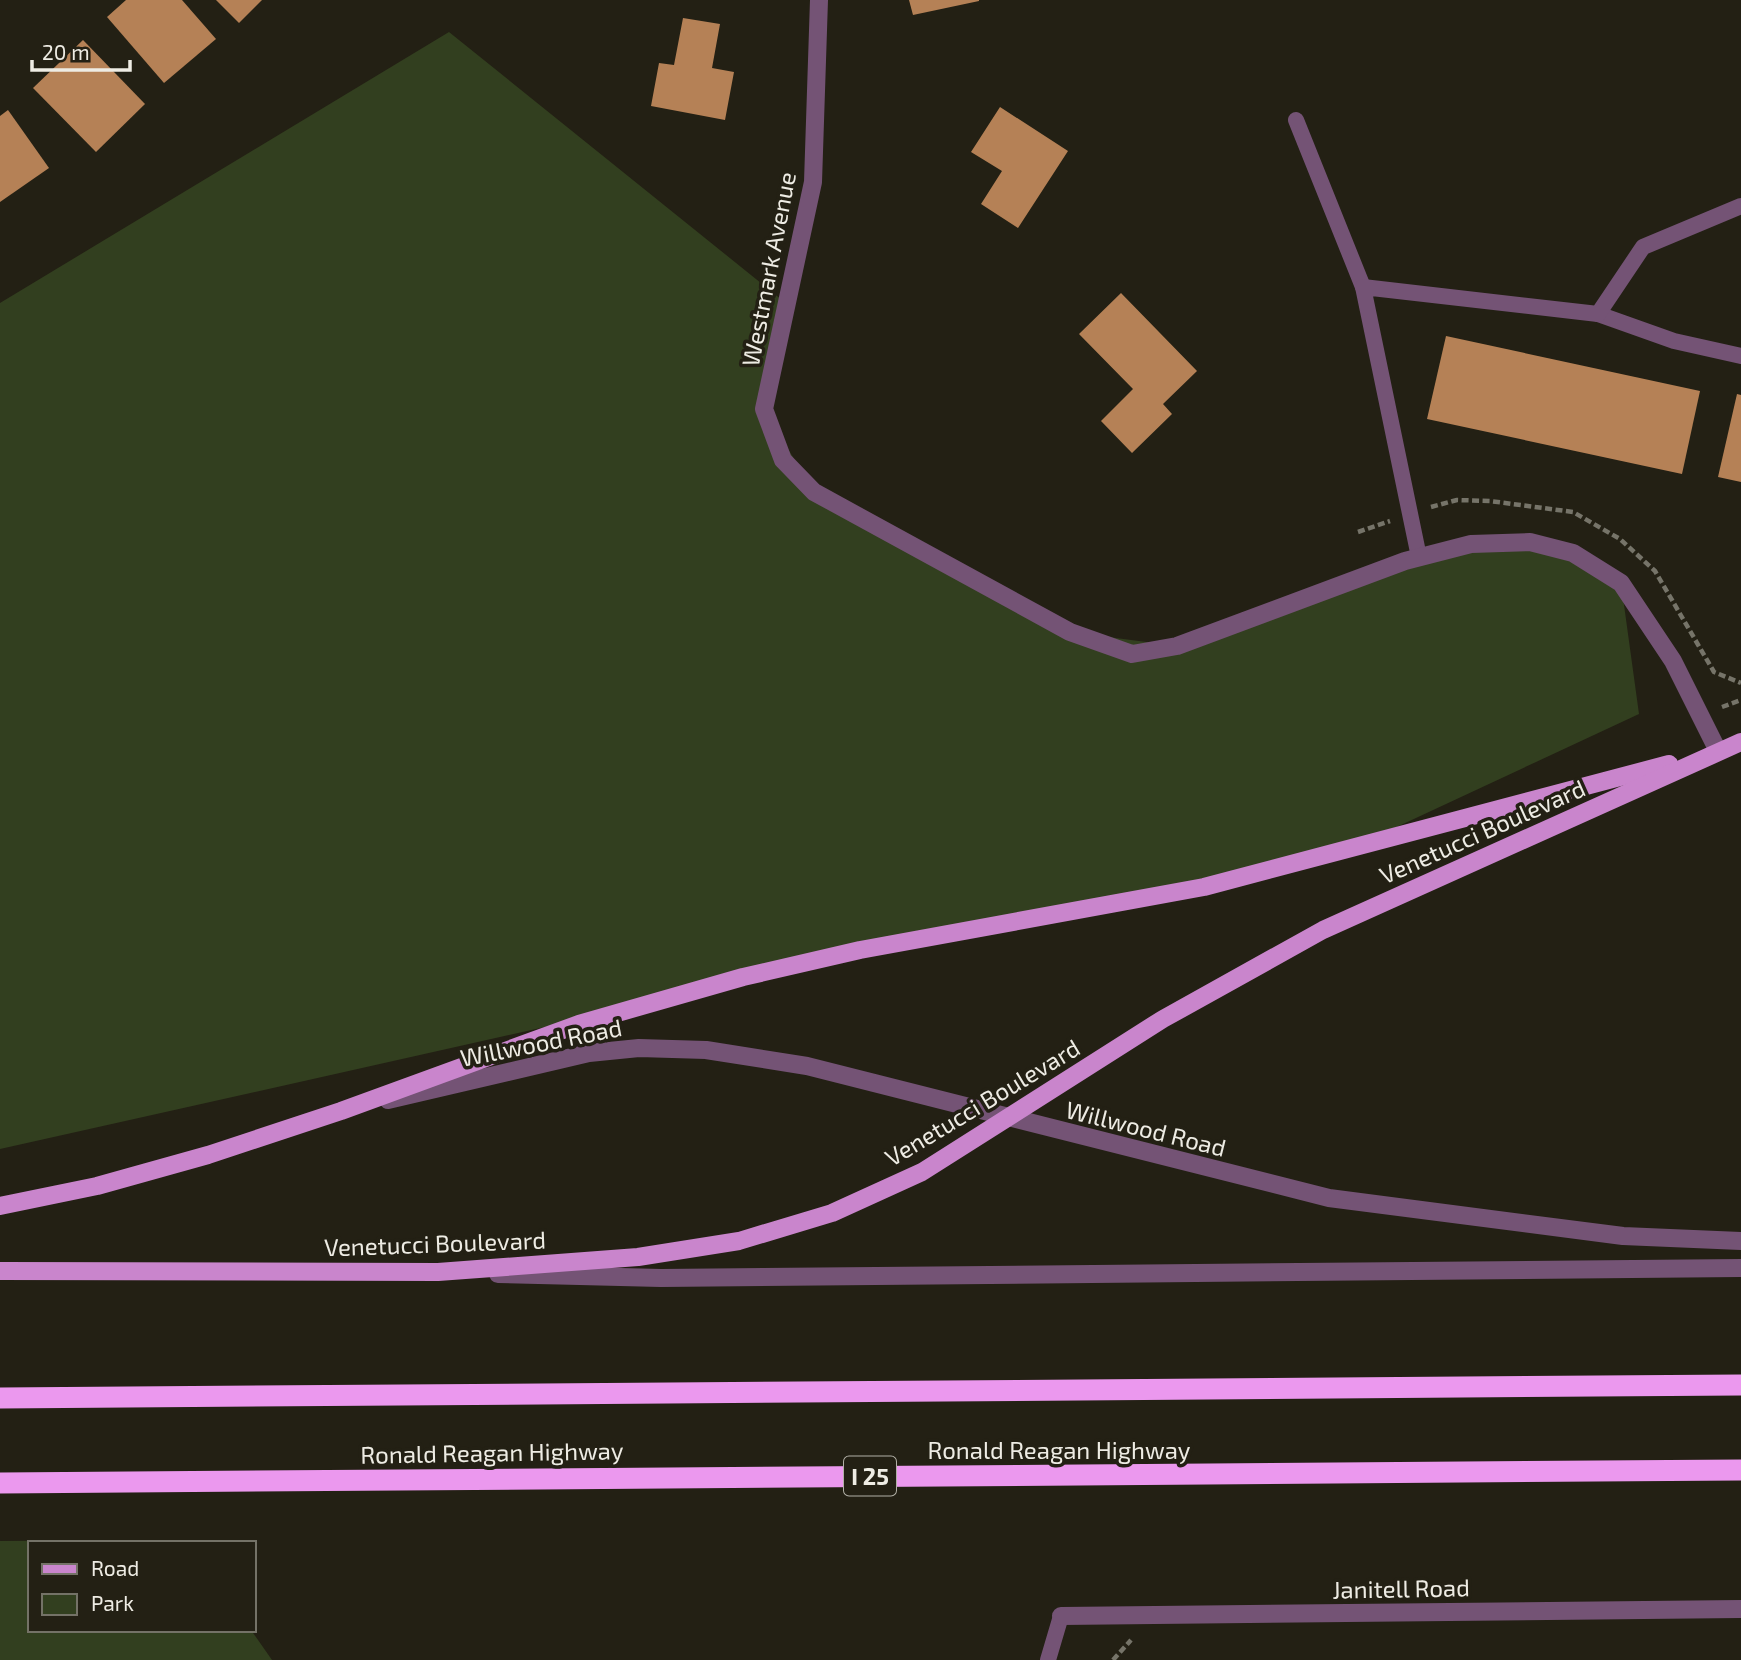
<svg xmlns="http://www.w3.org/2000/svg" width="1741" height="1660" font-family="'Exo 2',sans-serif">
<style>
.green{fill:#323f1f}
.building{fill:#b58156}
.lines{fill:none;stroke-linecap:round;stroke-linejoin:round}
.path{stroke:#767469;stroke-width:4.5;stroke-dasharray:7 3.5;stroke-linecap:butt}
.service{stroke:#745375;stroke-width:16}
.minor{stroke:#745375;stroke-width:18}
.tertiary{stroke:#745375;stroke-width:18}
.primary{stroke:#c985cc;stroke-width:18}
.motorway{stroke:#eb98ee;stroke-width:21}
.labels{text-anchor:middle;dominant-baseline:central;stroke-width:7;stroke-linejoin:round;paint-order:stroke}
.shield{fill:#232014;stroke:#b1afa6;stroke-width:2}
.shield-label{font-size:23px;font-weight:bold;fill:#eeece4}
.street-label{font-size:24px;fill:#eeece4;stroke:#232014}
</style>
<rect width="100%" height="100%" fill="#232014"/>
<g class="green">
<path d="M449 32 787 304 764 409 814 492 1070 632 1177 646 1405 561 1530 542 1621 583 1639 714 1358 845 0 1149V303Z"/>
<path d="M190 1540 192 1543H30V1630H251L272 1660H0V1541Z"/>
</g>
<g class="building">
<path d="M126 0H182L216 39 164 83 107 17Z"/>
<path d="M216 0H262L239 23Z"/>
<path d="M909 0H979V1L913 15Z"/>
<path d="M683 18 720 24 712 68 734 72 725 120 651 106 659 63 674 65Z"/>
<path d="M83 40 145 104 96 152 33 88Z"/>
<path d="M1000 107 1068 151 1018 228 981 204 1002 171 971 152Z"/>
<path d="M8 110 49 168 0 202V116Z"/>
<path d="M1121 293 1197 371 1163 404 1172 414 1132 453 1101 421 1133 389 1079 334Z"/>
<path d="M1446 336 1700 391 1682 474 1427 419Z"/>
<path d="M1737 394 1741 395V482L1718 477Z"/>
</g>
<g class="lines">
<g class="path">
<path d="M1431 507 1457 500 1490 501 1573 512 1620 539 1655 571 1714 672 1741 683"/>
<path d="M1358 532 1390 521"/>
<path d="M1722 707 1741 700"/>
<path d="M1113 1660 1131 1640"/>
</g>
<g class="service">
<path d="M1296 120 1363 287"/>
<path d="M1598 314 1674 341 1741 356"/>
<path d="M1419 557 1363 287 1598 314 1643 247 1741 206"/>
<path d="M1048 1660 1061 1616"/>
</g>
<g class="minor">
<path d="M819 0 813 182 764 409 783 460 814 492 1070 632 1132 654 1177 646 1405 561 1471 544 1530 542 1573 553 1621 583 1673 661 1718 751"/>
<path d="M1061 1616 1741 1609"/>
</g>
<g class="tertiary">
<path d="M388 1100 589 1053 639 1048 706 1050 807 1066 1329 1198 1623 1236 1741 1241"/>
<path d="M498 1274 661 1278 1741 1268"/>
</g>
<g class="primary">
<path d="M0 1206 97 1186 208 1155 341 1111 579 1024 743 977 860 950 1204 887 1669 764"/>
<path d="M0 1271 438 1272 638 1257 739 1241 832 1213 922 1172 1163 1019 1323 930 1741 742"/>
</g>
<g class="motorway">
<path d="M0 1398 1741 1385"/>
<path d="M0 1483 1741 1470"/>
</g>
</g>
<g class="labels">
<rect class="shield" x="844" y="1456.5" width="52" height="39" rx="5"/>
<g class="shield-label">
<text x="870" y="1476">I 25</text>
</g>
<g class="street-label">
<text transform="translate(768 269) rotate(-79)">Westmark Avenue</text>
<text transform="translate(1482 831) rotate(-24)">Venetucci Boulevard</text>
<text transform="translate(541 1042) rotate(-11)">Willwood Road</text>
<text transform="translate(982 1102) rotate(-31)">Venetucci Boulevard</text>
<text transform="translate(1146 1128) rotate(14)">Willwood Road</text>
<text transform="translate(435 1243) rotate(-2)">Venetucci Boulevard</text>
<text x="1059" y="1449">Ronald Reagan Highway</text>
<text transform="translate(492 1452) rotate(-1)">Ronald Reagan Highway</text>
<text transform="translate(1401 1588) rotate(-1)">Janitell Road</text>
</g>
</g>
<rect x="28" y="1541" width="228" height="91" fill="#232014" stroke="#747267" stroke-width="2"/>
<rect x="42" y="1564" width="35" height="10" fill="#c985cc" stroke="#747267" stroke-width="2"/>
<text x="91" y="1576" font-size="21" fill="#eeece4">Road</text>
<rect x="42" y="1594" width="35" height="21" fill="#323f1f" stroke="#747267" stroke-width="2"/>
<text x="91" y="1611" font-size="21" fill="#eeece4">Park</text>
<path d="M32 60v10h98v-10" fill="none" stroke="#eeece4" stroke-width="3.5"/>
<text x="42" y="60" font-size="21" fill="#eeece4" stroke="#232014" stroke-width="5" paint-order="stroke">20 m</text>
</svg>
